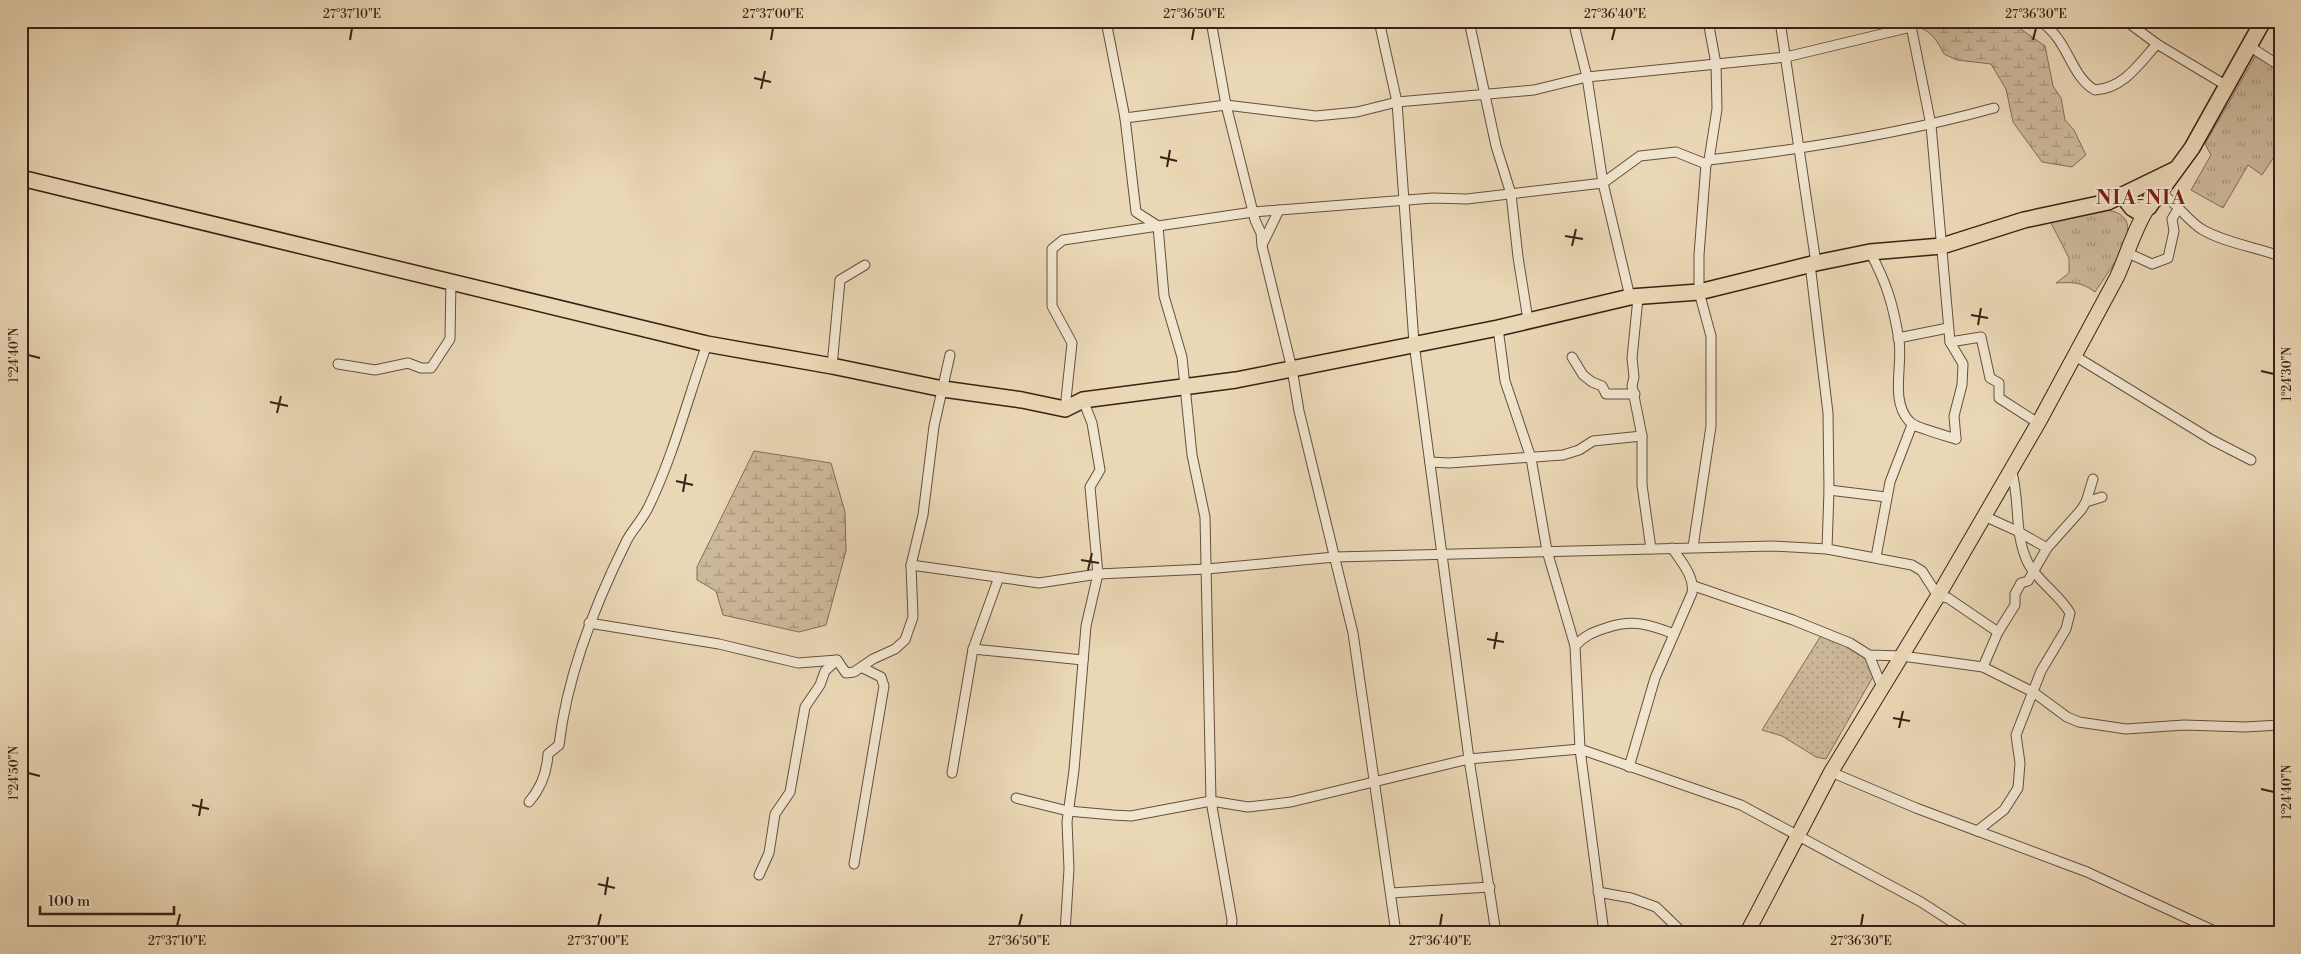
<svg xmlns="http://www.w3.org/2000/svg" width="2301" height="954" font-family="'Libre Bodoni',serif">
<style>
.grass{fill:url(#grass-dots);stroke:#836c58}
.wetland{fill:url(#wetland-marsh);stroke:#836c58}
.park{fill:url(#park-tufts);stroke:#836c58}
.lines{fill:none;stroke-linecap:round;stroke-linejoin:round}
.minor-casing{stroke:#664e3e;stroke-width:11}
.primary-casing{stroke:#3a2116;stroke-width:16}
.trunk-casing{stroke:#3a2116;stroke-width:18}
.minor{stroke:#f1e5cf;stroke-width:9}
.primary{stroke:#ead7b5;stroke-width:14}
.trunk{stroke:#ead7b5;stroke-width:15}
.ticks{fill:none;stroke:#3a2116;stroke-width:2}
.labels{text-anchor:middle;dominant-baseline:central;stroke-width:4;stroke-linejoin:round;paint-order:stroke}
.district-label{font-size:20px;font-weight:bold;letter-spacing:1px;fill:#7a1f14;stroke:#f1e5cf}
.neatline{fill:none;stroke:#3a2116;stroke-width:2}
.ticks-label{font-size:12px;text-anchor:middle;fill:#3a2116}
</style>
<defs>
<pattern id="grass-dots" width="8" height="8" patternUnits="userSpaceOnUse" patternTransform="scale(1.25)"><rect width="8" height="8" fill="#ccb89a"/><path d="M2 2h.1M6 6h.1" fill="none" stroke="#a7957d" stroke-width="1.8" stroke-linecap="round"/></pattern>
<pattern id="wetland-marsh" width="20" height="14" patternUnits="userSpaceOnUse" patternTransform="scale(1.25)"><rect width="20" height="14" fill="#ccb89a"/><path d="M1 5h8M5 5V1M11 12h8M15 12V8" fill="none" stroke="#a7957d"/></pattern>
<pattern id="park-tufts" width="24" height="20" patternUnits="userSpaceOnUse" patternTransform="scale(1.25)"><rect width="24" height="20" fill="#ccb89a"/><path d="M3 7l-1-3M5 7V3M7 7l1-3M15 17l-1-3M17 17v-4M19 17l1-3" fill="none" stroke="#a7957d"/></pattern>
</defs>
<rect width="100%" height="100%" fill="#ead7b5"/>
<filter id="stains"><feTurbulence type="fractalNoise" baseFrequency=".004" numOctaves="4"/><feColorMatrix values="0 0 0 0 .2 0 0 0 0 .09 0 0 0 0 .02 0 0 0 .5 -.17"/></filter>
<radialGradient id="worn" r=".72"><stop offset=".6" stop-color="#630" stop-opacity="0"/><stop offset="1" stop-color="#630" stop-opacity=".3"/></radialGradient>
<path class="grass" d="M1822 634 1867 656 1874 675 1826 759 1816 757 1782 736 1762 730Z"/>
<g class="wetland">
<path d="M1913 21H2016L2022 30 2045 46 2053 86 2061 98 2065 120 2074 130 2086 155 2072 167 2042 162 2013 122 2006 89 1991 64 1957 60 1944 54C1936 38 1930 30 1913 25Z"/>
<path d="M754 451 831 463 845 512 846 551 826 625 799 632 723 615 716 591 697 580V567Z"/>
</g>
<g class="park">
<path d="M2256 55 2280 70V148L2262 175 2248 165 2223 208 2191 190 2211 155 2205 144Z"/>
<path d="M2105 210C2155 215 2109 270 2095 292 2082 282 2072 282 2056 283L2069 273V258L2051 223 2059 219Z"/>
</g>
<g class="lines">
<defs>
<g id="minor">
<path d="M1106 21 1125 118 1136 212 1158 226 1164 296 1182 357 1192 455 1205 517 1211 801 1232 920 1231 933"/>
<path d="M1211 21 1226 105 1255 220 1261 233 1262 246 1292 369 1299 411 1353 633 1396 933"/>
<path d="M1379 21 1397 102 1414 343 1469 759 1496 933"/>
<path d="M1469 21 1496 146 1511 194 1518 257 1528 320"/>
<path d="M1573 21 1587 77 1603 183 1630 297"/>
<path d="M1708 21 1716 64 1717 109 1709 160"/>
<path d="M1780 21 1816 263"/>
<path d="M1910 21 1931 125 1950 342 1963 364 1962 385 1954 416 1956 439"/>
<path d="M2040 21C2069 40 2070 76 2095 90 2124 88 2139 64 2157 44"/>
<path d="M2126 21 2157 44 2227 86"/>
<path d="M2249 46 2280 66"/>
<path d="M1125 118 1226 105 1316 116 1357 112 1397 102 1534 90 1587 77 1786 57 1911 27"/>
<path d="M2160 193C2177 202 2186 220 2203 230 2226 243 2255 247 2280 256"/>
<path d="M1263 243 1279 210"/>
<path d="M1870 252C1887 284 1893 304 1899 340 1903 366 1890 400 1909 421 1915 428 1946 436 1956 439L1912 425 1890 482 1876 557"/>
<path d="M2128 253 2152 264 2168 258 2174 231 2172 219 2178 209"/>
<path d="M1810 264 1828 413 1829 490 1827 549"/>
<path d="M1638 298 1632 358 1634 377 1632 386 1642 436V485L1651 549"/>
<path d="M1498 328 1505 381 1531 458 1547 551 1575 646 1580 749 1604 933"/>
<path d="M1898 338 1948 328"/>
<path d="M1950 342 1981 337 1990 378 1999 383V398L2038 423"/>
<path d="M2075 356 2212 440 2251 460"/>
<path d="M1572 357 1583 375 1592 382 1602 386 1606 394H1635"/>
<path d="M338 364 375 370 408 363 421 368H431L450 339 451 280"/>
<path d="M832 366 840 280 865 265"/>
<path d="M1065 409 1072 343 1052 306V249L1063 240 1253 212 1433 198 1467 199 1603 183 1640 156 1676 152 1706 164 1709 160C1805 149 1900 134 1994 108"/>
<path d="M1430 462 1449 463 1563 455 1579 450 1593 441 1642 436"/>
<path d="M1829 490 1886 497"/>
<path d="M2086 502 2093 479"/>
<path d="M1693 547 1711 426V336L1699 292V255L1706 164"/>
<path d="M2047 548 2081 510 2086 502 2102 497"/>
<path d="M911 565 1039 583 1098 574 1207 569 1335 557 1773 546 1827 549 1912 565 1922 571 1938 596 1948 598 1998 632"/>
<path d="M1694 586 1793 620 1850 643 1869 655 1902 656 1983 667 2033 692 2067 717 2079 722 2126 729 2184 725 2245 727 2280 725"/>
<path d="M589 623 719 644 798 663 837 660 846 673 854 672 873 659 895 649 905 640 913 617 911 565 923 515 934 426 950 355"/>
<path d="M1575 646C1584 636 1593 632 1606 628 1632 619 1649 624 1674 634"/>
<path d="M973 649 1083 660"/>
<path d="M1869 655 1882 687"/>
<path d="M1983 667 1998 632 2015 605V594L2021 583 2028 581 2047 548 2017 531 1984 516"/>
<path d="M1629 767 1655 678 1692 593C1695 577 1681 561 1672 548"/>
<path d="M1831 772 1916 808 2087 872 2219 933"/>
<path d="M952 773 973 649 999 577"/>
<path d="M1016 798 1068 811 1113 815 1131 816 1211 801 1248 807 1291 802 1469 759 1580 749 1741 805 1921 902 1969 933"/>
<path d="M529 802C541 788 547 773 548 754L559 745C567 676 596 602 627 540 633 529 642 520 648 508 673 457 688 398 707 344"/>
<path d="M1977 831 2004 810 2018 788 2020 763 2016 735 2041 671 2066 629 2070 613C2059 594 2039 583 2028 563 2013 532 2021 501 2011 469"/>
<path d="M854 864 884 686 881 677 863 668"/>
<path d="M759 875 769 853 775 814 790 792 805 707 820 685 825 671 837 660"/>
<path d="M1598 892 1631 898 1656 907 1683 933"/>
<path d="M1391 893 1490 887"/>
<path d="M1749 929 1759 933"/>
<path d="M1065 933 1069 869 1067 822 1074 770 1086 626 1098 574 1090 487 1100 470 1092 423 1083 400"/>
</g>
<path id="primary" d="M1747 933 1831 772 1938 596 2040 420 2117 277C2127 255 2134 230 2147 209"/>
<g id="trunk">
<path d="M21 178 707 344 832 366 943 389 1022 400 1065 409 1083 400 1236 380 1498 328 1630 297 1699 292 1816 263 1870 252 1942 246 2024 220 2108 202 2176 169"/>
<path d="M2131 192 2128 203 2132 208 2137 211 2149 207 2151 197"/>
<path d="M2151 204 2192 148 2263 21"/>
</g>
</defs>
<use href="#minor" class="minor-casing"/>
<use href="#primary" class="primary-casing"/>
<use href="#trunk" class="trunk-casing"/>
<use href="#minor" class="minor"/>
<use href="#primary" class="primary"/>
<use href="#trunk" class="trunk"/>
</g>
<path class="ticks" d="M350 40 352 28M771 40 773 28M1192 40 1194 28M1612 40 1615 28M2033 40 2036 28M754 78 771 82M761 89 765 71M1160 157 1177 161M1167 167 1170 150M1565 236 1583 239M1572 246 1576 229M1971 315 1988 318M1978 325 1981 308M28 355 40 358M2261 371 2274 374M270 402 288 406M277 413 281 396M676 481 693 485M683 492 686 474M1081 560 1099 563M1088 570 1092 553M1487 639 1504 642M1494 649 1497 632M1893 718 1910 721M1899 728 1903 711M28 773 40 776M2261 789 2274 792M192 805 209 809M199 816 202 799M598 884 615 888M605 895 608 877M177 926 180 914M598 926 601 914M1019 926 1022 914M1440 926 1442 914M1861 926 1863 914"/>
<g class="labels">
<g class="district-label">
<text x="2141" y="198">NIA-NIA</text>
</g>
</g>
<rect width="2301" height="954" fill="none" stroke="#ead7b5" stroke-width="55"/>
<path d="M40 906v8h134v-8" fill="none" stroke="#3a2116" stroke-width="2.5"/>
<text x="48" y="906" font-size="15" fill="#3a2116" stroke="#f1e5cf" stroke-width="4" paint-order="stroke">100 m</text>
<rect x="28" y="28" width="2246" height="898" class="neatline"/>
<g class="ticks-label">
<text x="352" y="18">27°37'10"E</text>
<text x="773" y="18">27°37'00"E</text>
<text x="1194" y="18">27°36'50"E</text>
<text x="1615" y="18">27°36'40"E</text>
<text x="2036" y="18">27°36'30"E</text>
<text transform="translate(14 355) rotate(-90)" y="4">1°24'40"N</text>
<text transform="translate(2287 374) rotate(-90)" y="4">1°24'30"N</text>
<text transform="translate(14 773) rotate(-90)" y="4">1°24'50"N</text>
<text transform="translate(2287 792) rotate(-90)" y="4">1°24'40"N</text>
<text x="177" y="945">27°37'10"E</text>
<text x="598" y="945">27°37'00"E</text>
<text x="1019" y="945">27°36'50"E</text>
<text x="1440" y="945">27°36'40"E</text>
<text x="1861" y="945">27°36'30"E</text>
</g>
<rect width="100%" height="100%" filter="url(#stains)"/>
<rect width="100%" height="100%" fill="url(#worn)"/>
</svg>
